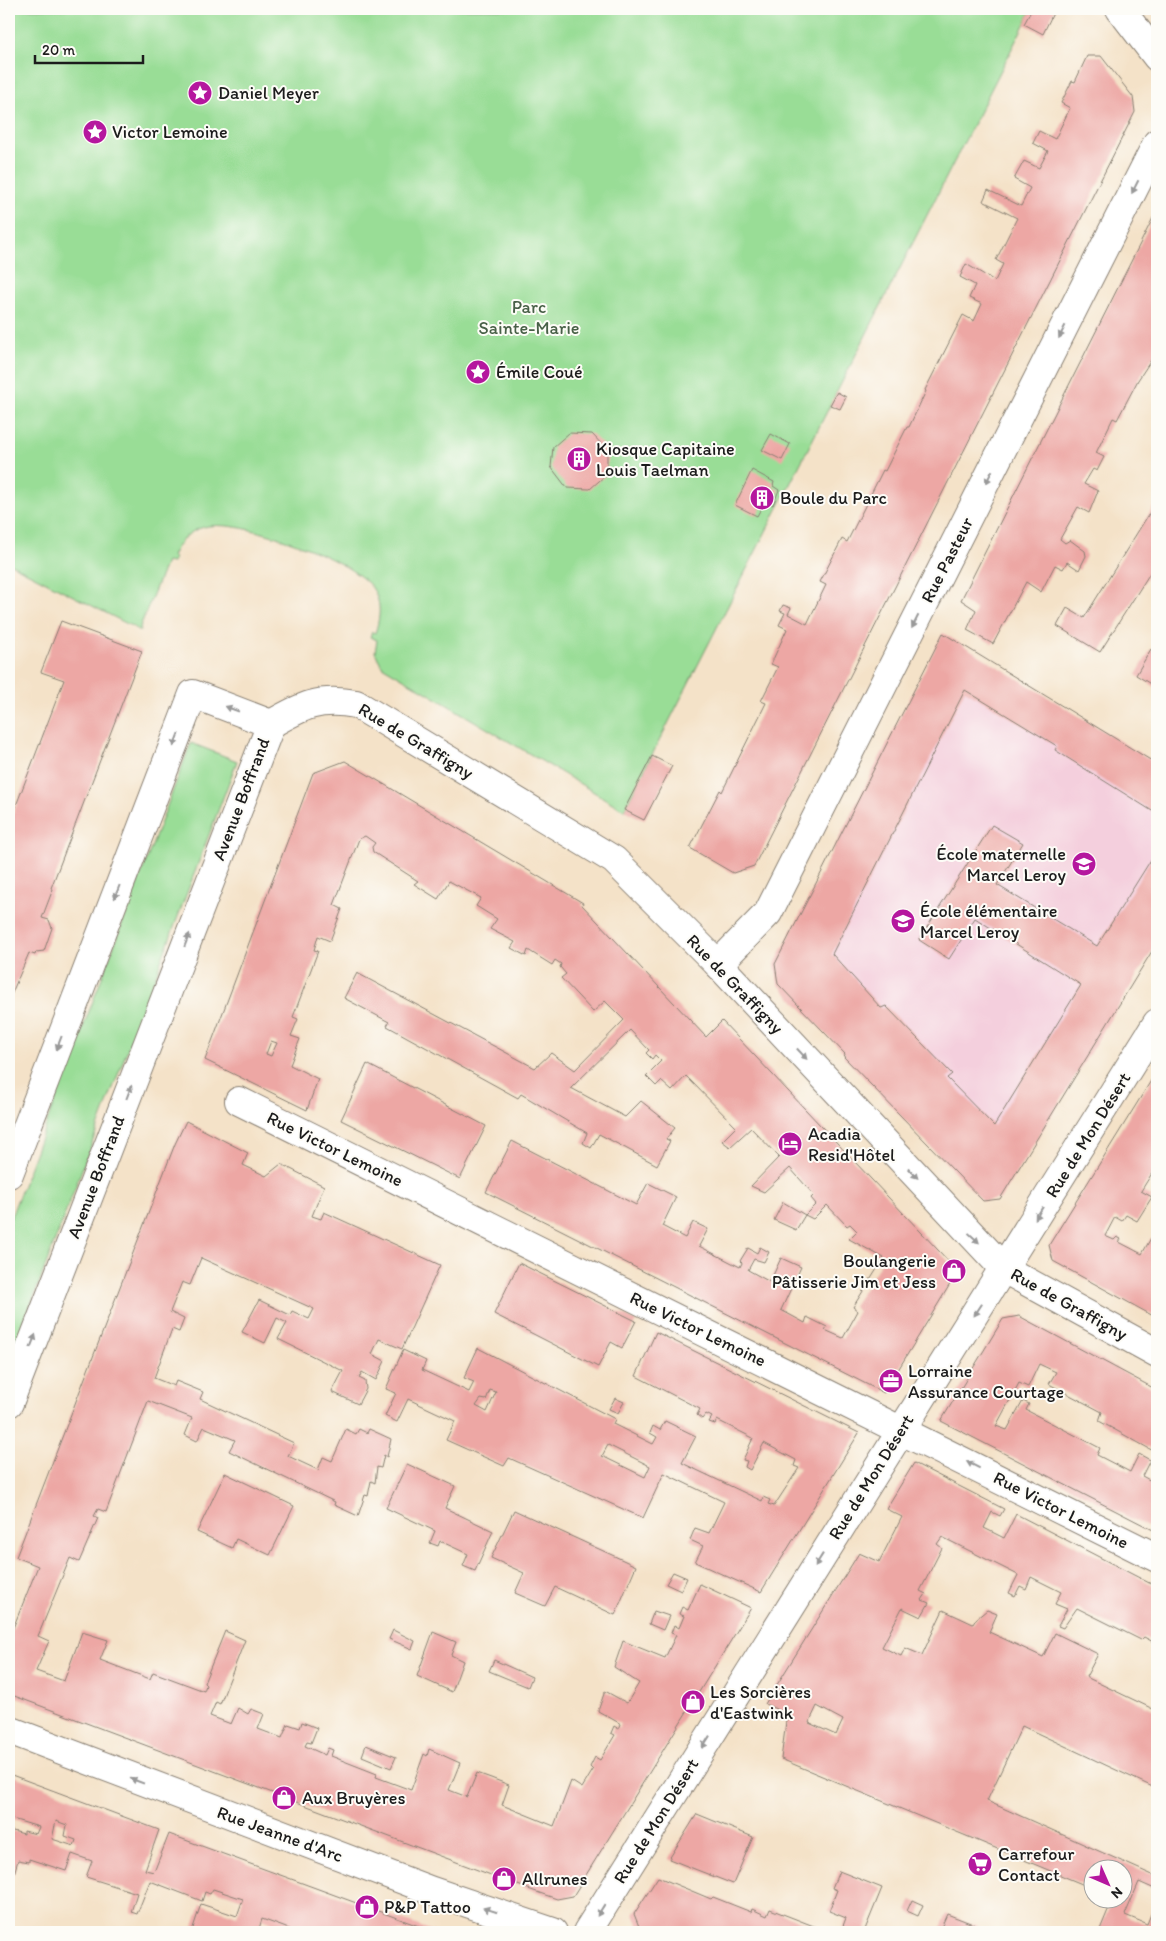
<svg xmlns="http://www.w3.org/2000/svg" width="1166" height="1941" font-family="Itim,sans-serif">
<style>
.built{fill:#f4cfdd}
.green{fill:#99dd96;stroke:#5a7c59}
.building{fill:#eda7a4;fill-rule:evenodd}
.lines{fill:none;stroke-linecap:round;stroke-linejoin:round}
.street-casing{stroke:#887f72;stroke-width:30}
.secondary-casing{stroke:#887f72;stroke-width:30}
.street{stroke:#fff;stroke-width:28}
.secondary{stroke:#fff;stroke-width:28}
.oneway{fill:#999}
.labels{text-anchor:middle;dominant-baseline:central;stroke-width:4;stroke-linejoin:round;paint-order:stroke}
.poi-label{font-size:18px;fill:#1c1c1c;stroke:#fdfcf7;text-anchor:start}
.park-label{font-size:18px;fill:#486047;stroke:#fdfcf7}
.street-label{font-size:18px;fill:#1c1c1c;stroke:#fdfcf7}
</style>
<rect width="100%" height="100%" fill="#fdfcf7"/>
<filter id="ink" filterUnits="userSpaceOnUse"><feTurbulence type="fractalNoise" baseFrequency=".02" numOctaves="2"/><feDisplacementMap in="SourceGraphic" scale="10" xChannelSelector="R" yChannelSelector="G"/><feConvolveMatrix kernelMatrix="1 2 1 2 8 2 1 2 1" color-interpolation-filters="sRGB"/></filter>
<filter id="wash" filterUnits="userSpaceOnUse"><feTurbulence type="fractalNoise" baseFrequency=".0096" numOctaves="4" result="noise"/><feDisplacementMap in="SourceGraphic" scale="20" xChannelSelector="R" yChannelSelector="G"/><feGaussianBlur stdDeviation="1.12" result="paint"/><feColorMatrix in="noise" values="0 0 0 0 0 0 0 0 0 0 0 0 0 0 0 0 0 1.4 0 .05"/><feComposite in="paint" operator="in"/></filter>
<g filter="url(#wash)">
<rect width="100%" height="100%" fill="#f4e2c8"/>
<path class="built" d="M943 633 1157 764V943L1000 1199 983 1201 844 1057 845 1054 788 940Z"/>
<g class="green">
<path d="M9 9H1032L624 810 382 666 375 652 377 640 370 637 372 632 375 633C380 618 382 603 373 589 353 559 239 517 204 527 188 531 179 542 172 556L174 558 172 563 166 562 140 627 141 631 9 563Z"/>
<path d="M191 743 237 761 9 1362V1222Z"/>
</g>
<g id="blocks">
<g class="building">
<path d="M1032 9H1055L1043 34 1024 24Z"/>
<path d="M1087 56H1101L1133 97 1135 112 754 866 733 873 690 848 720 790 722 792 766 703 761 701 778 667 771 664 787 629 779 625 785 613 780 611 783 605 791 608 788 614 807 624 826 585 820 582 842 539 847 542 883 470 885 471 907 427H909L926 391 925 390 963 315 974 321 982 304 969 298 975 285 960 277 966 264 995 281 1003 264 996 260 1017 218 983 201 988 190 1021 206 1030 188 1014 179 1024 161 1039 168 1048 151 1033 143 1039 131 1055 139 1070 108 1061 103 1072 81 1075 82Z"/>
<path d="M1157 210V351L1138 380 1117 420 1113 418 1096 453 1104 457 1097 471 1093 469 1084 484 1098 491 1089 513 1078 507 1060 539 1065 543 1070 540 1085 551 1086 556 1079 570 1067 562 1063 569 1055 565 1041 592 1026 582 993 644 967 630 976 610 961 600Z"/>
<path d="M837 392 846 397 840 409 830 405Z"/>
<path d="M569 433 592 434 607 450V474L590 489 567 488 551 467 553 447Z"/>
<path d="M771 434 790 444 782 460 762 450Z"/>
<path d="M752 470 774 482 773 486 779 490 773 505 765 501 757 516 735 505Z"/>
<path d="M1157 501V562L1100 652 1057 626 1067 608 1084 618Z"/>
<path d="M61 621 142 651 51 888 53 889 42 918 49 920 52 928 44 951 36 952 35 955 29 953 9 1000V824L64 680 41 672Z"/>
<path d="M943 633 1157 764V814L1055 750 1057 746 965 690 832 954 881 1008 886 1006 952 1074 947 1078 994 1126 1081 985 975 918 949 959 919 940 992 825 1023 843 997 885 1097 946 1157 850V943L1000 1199 983 1201 844 1057 845 1054 778 984 775 964Z"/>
<path d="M1151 649 1157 653V688L1136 675Z"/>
<path d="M652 756 672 766 644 820 624 810Z"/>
<path d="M345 761 583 903 582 905 706 1037 722 1021 954 1267 955 1276 884 1393 486 1192 512 1141 636 1205 648 1183 676 1197 662 1226 685 1238 693 1222 708 1229 699 1246 740 1267 742 1263 740 1261 748 1248 757 1253 760 1247 769 1252 764 1262 754 1259 748 1270 770 1282 781 1258 801 1267 781 1310 805 1323 807 1317 827 1327 825 1330 843 1338 858 1311 853 1307 884 1258 849 1239 857 1231 850 1224 847 1226 827 1205 813 1219 805 1215 816 1204 811 1198 814 1195 790 1168 764 1192 751 1186 779 1157 751 1128 730 1147 722 1141 736 1127 686 1076 672 1091 661 1081 656 1086 646 1076 661 1061 655 1055 652 1059 646 1053 649 1050 630 1030 571 1088 625 1117 641 1101 675 1128 666 1139 670 1141 657 1165 599 1134 591 1148 583 1143 587 1133 521 1094 518 1098 387 1026 389 1022 344 998 357 973 535 1068 551 1053 575 1070 624 1020 605 1001 593 1012 561 978 566 974 560 967 561 964 555 960 552 965 528 950 526 956 511 948 515 942 490 929 497 919 476 906 481 898 449 881 438 899 414 884 418 881 373 852 372 847 375 843 365 836 359 839 334 905 342 909 330 941 318 936 314 950 318 951 293 1017 298 1019 291 1036 300 1039 290 1065 318 1079 307 1110 205 1060 313 773ZM271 1041 277 1043 271 1056 266 1054Z"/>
<path d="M367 1064 486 1126 460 1179 341 1120Z"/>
<path d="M1157 1071V1172L1154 1170 1141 1191 1152 1197 1137 1221 1126 1215 1122 1221 1115 1217 1105 1236 1114 1240 1117 1237 1121 1239 1119 1242 1142 1254 1151 1238 1157 1241V1253L1154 1260 1157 1262V1318L1053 1261 1049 1245Z"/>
<path d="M186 1121 248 1153 243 1165 266 1176 281 1164 324 1186 312 1216 321 1219 324 1212 440 1265 402 1349 379 1339 372 1354 385 1361 376 1380 362 1372 359 1378 365 1381 366 1389 358 1404 332 1392 343 1371 278 1339 287 1323 277 1318 265 1343 242 1332 259 1300 290 1315 292 1311 309 1319 314 1309 201 1258 190 1285 182 1282 170 1312 184 1319 179 1332 172 1329 154 1378 174 1386 176 1381 203 1392 200 1399 294 1443 288 1456 318 1470 323 1457 332 1461 346 1429 356 1434 359 1429 367 1433 369 1429 391 1439 387 1457 384 1455 381 1468 377 1467 375 1483 371 1481 368 1496 365 1495 358 1516 334 1505 335 1502 229 1451 235 1440 204 1427 197 1441 185 1435 192 1418 148 1401 106 1512 98 1509 94 1516 98 1518 79 1562 70 1558 38 1636 49 1641 36 1671 64 1681 82 1632 108 1640 100 1660 150 1679 153 1672 204 1691 206 1685 204 1683 225 1631 245 1640 220 1704 216 1702 210 1716 231 1724 238 1708 248 1714 251 1709 264 1714 258 1729 282 1738 288 1724 300 1728 302 1722 317 1728 311 1743 307 1742 305 1746 325 1755 328 1748 333 1750 331 1756 377 1774 376 1777 411 1790 424 1754 427 1756 429 1749 460 1763 449 1790 467 1797 477 1773 491 1778 509 1785 502 1805 554 1826 571 1781 582 1788 593 1770 590 1767 595 1757 600 1760 615 1735 611 1733 614 1726 619 1729 621 1724 598 1711 605 1691 627 1703 639 1683 614 1667 623 1641 665 1658 676 1635 671 1633 674 1625 679 1628 684 1616 679 1614 682 1607 688 1610 700 1584 751 1608 573 1896 557 1899 531 1890 9 1694V1638L38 1566 16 1557 175 1144Z"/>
<path d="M783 1202 805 1215 796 1230 774 1220Z"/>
<path d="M519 1263 636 1321 622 1348 611 1342 598 1367 494 1314Z"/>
<path d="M1019 1316 1157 1390V1453L1099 1421 1102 1412 1049 1384 1056 1372 1039 1364 1028 1387 1019 1383 996 1426 1007 1430 1023 1401 1029 1404 1026 1410 1100 1448 1097 1455 1130 1472 1139 1454 1150 1460 1142 1476 1157 1484V1532L941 1421 1003 1319Z"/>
<path d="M656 1332 859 1433 761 1592 695 1562 703 1546 690 1540 695 1528 709 1533 724 1502 664 1473 643 1518 509 1458 504 1466 446 1440 455 1421 408 1399 397 1422 385 1416 396 1393 386 1389 403 1350 426 1361 422 1370 469 1392 474 1382 464 1378 478 1348 615 1419 613 1424 653 1444 657 1437 650 1433 653 1426 660 1430 665 1421 696 1436 682 1463 762 1501 763 1497 770 1500 768 1504 774 1506 799 1468 794 1466 796 1460 764 1443 750 1470 745 1467 747 1461 743 1460 753 1438 717 1420 715 1424 709 1422 712 1417 706 1414 702 1419 697 1415 700 1409 636 1376ZM490 1390 496 1392 487 1412 476 1406 481 1399 486 1400ZM608 1445 650 1466 645 1477 602 1456Z"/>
<path d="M615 1398 624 1402 618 1413 609 1409Z"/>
<path d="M914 1463 1004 1509 1000 1516 992 1512 984 1528 1004 1538 1016 1514 1157 1587V1644L1144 1637 1141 1640 1077 1608 1063 1628 1058 1626 1067 1609 1055 1604 1061 1592 1031 1577 1026 1589 1020 1586 1015 1596 1009 1593 1018 1575 942 1537 937 1544 942 1548 920 1591 926 1594 922 1600 929 1603 921 1617 902 1608 882 1647 901 1656 905 1648 922 1655 943 1610 973 1624 976 1619 987 1610 997 1614 989 1632 1043 1657 1055 1633 1098 1654 1086 1677 1153 1709 1157 1701V1789L1022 1726 987 1801 1157 1877V1890L1139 1882 1125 1915 1147 1924 1157 1899V1932H1099L1113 1898H1124V1868H1094V1889L781 1759 787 1714 765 1704 859 1553 879 1562 902 1517 886 1509ZM817 1706 843 1720 836 1735 809 1723Z"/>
<path d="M407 1464 455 1486 445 1508 493 1531 475 1571 463 1566 468 1554 440 1541 438 1546 430 1543 435 1531 386 1508Z"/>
<path d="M225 1473 294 1506 270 1555 236 1539 232 1548 197 1532Z"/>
<path d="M514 1510 636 1566 615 1615 555 1587 545 1606 515 1593 524 1573 491 1558Z"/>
<path d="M673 1572 687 1578 681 1591 666 1584Z"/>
<path d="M654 1611 669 1616 663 1630 649 1624Z"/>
<path d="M393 1630 415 1641 412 1649 389 1639Z"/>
<path d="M433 1632 456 1642 451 1655 463 1661 452 1692 417 1676Z"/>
<path d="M494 1660 532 1677 528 1687 489 1671Z"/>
<path d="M366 1745 396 1757 391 1768 362 1756Z"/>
<path d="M9 1774 159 1830 145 1870 154 1872 169 1834 435 1932H297L262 1919 258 1932 192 1931 201 1904 237 1916 243 1899 213 1889 210 1894 205 1892 202 1901 150 1881 137 1914 131 1912 137 1893 86 1877 92 1861 72 1854 66 1871 29 1859V1862L18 1860 9 1892V1830L24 1834V1831L36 1834 39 1827 9 1818ZM56 1821 67 1825 65 1836 76 1840 74 1846 52 1839Z"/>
<path d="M697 1814 753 1837 733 1884 669 1859Z"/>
<path d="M839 1871 882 1888 864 1932 841 1931 846 1918 829 1911 837 1890 832 1888Z"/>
<path d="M658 1877 711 1899 713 1897 751 1912 752 1909 767 1916 770 1909 829 1932H647L640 1929 634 1914Z"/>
<path d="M912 1900 923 1905 918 1916 907 1911Z"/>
<path d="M947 1914 978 1926 975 1932H939Z"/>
</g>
</g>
</g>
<g filter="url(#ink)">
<use href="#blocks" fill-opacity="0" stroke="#887f72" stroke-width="1"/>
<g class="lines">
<defs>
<g id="street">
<path d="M1120 9 1157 57"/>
<path d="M271 724C302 706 319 697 356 704L614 860 718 964 1004 1269 1157 1353"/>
<path d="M718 964 768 913 1157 143"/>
<path d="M239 1101 1157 1558"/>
<path d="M9 1174 193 694 271 724"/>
<path d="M9 1403 271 724"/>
</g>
<g id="secondary">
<path d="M9 1730 432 1891 553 1932"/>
<path d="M587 1932 1157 1023"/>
</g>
</defs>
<use href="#street" class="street-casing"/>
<use href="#secondary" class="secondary-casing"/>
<use href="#street" class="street"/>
<use href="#secondary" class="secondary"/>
</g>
<defs><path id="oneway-solid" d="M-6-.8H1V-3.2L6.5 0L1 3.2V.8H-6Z" transform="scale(1.25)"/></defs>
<g class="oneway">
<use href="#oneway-solid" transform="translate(1135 187) rotate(117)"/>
<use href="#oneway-solid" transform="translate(1062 332) rotate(117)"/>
<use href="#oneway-solid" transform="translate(989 477) rotate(117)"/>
<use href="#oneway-solid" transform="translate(915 622) rotate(117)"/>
<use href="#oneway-solid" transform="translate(232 709) rotate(-159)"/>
<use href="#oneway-solid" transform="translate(176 740) rotate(111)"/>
<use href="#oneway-solid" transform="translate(117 892) rotate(111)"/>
<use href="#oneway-solid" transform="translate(187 940) rotate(-69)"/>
<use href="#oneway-solid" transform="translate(59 1043) rotate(111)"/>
<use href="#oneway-solid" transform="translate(802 1054) rotate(47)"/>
<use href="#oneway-solid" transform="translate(129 1092) rotate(-69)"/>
<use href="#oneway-solid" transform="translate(913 1173) rotate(47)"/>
<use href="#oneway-solid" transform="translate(1039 1213) rotate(122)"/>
<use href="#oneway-solid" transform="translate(974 1238) rotate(43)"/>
<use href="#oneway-solid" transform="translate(978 1310) rotate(123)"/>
<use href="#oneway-solid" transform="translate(33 1341) rotate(-69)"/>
<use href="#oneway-solid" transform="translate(973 1465) rotate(-153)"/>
<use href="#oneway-solid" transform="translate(819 1560) rotate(122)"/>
<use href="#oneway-solid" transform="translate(706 1742) rotate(122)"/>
<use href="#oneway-solid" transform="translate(137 1781) rotate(-159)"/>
<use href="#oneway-solid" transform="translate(490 1910) rotate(-162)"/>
<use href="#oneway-solid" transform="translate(601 1910) rotate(122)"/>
</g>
</g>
<defs>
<symbol id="sight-disc" viewBox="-11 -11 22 22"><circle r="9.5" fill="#b5179e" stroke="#fdfcf7"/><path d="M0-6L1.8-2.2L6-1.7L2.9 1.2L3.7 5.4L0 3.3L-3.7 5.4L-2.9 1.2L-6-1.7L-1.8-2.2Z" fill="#fff"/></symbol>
<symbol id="building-disc" viewBox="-11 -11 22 22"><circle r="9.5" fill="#b5179e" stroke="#fdfcf7"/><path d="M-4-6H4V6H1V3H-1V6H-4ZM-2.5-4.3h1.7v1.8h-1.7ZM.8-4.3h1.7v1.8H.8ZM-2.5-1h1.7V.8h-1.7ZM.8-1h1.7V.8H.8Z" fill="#fff"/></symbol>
<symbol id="school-disc" viewBox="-11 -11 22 22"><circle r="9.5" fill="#b5179e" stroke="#fdfcf7"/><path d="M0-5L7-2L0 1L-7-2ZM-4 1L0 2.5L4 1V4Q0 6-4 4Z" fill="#fff"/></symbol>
<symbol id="hotel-disc" viewBox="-11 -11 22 22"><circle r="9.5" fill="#b5179e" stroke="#fdfcf7"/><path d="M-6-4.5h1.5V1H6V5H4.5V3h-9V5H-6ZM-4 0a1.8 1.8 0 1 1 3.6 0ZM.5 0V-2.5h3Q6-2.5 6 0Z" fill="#fff"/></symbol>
<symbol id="shop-disc" viewBox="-11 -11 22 22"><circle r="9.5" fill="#b5179e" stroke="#fdfcf7"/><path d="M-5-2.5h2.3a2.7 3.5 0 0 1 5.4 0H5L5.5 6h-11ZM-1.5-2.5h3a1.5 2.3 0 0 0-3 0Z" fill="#fff"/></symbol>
<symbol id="office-disc" viewBox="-11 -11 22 22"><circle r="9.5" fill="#b5179e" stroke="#fdfcf7"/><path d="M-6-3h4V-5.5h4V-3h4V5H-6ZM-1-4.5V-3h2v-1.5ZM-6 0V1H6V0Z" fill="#fff"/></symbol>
<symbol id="supermarket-disc" viewBox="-11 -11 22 22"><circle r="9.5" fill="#b5179e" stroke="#fdfcf7"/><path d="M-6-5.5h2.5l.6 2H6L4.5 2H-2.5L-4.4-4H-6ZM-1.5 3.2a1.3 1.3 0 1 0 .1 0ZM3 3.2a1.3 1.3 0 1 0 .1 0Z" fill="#fff"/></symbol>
</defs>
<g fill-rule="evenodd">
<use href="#sight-disc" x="186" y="79" width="28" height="28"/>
<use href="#sight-disc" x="81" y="118" width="28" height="28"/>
<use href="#sight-disc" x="464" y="358" width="28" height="28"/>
<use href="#building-disc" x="565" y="445" width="28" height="28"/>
<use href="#building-disc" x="748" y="484" width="28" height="28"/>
<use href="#school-disc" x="1070" y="850" width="28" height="28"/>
<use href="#school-disc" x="889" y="907" width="28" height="28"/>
<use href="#hotel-disc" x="776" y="1130" width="28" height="28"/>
<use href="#shop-disc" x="940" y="1257" width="28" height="28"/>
<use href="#office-disc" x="877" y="1367" width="28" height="28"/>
<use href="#shop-disc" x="679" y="1688" width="28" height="28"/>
<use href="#shop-disc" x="270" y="1784" width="28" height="28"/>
<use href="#supermarket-disc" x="966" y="1850" width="28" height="28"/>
<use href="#shop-disc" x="490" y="1865" width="28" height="28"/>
<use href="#shop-disc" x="353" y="1893" width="28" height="28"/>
</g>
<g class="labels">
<g class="poi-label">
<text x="218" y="93">Daniel Meyer</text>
<text x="112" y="132">Victor Lemoine</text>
<text x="496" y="372">Émile Coué</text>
<text x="596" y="449">Kiosque Capitaine<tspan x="596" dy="21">Louis Taelman</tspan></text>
<text x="780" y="498">Boule du Parc</text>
<text x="1066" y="854" text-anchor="end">École maternelle<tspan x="1066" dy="21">Marcel Leroy</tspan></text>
<text x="920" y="911">École élémentaire<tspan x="920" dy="21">Marcel Leroy</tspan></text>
<text x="808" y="1134">Acadia<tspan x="808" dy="21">Resid'Hôtel</tspan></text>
<text x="936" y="1261" text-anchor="end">Boulangerie<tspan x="936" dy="21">Pâtisserie Jim et Jess</tspan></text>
<text x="908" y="1371">Lorraine<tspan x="908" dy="21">Assurance Courtage</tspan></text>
<text x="710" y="1692">Les Sorcières<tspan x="710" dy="21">d'Eastwink</tspan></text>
<text x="302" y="1798">Aux Bruyères</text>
<text x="998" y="1854">Carrefour<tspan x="998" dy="21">Contact</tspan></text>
<text x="522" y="1879">Allrunes</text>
<text x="384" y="1907">P&amp;P Tattoo</text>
</g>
<g class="park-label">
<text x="529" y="307">Parc<tspan x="529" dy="21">Sainte-Marie</tspan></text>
</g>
<g class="street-label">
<text transform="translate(947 560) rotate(-63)">Rue Pasteur</text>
<text transform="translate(416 741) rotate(31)">Rue de Graffigny</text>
<text transform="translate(241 799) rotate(-69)">Avenue Boffrand</text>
<text transform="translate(735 984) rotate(46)">Rue de Graffigny</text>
<text transform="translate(1088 1135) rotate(-58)">Rue de Mon Désert</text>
<text transform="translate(335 1149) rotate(26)">Rue Victor Lemoine</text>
<text transform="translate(96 1177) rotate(-69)">Avenue Boffrand</text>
<text transform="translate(1069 1304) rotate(29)">Rue de Graffigny</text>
<text transform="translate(698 1329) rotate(26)">Rue Victor Lemoine</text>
<text transform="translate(871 1477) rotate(-58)">Rue de Mon Désert</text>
<text transform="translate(1061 1510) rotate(27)">Rue Victor Lemoine</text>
<text transform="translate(656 1821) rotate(-58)">Rue de Mon Désert</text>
<text transform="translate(280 1834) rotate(20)">Rue Jeanne d'Arc</text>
</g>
</g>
<rect width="1166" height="1941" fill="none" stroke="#fdfcf7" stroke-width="30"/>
<g transform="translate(1108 1884) rotate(135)"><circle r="24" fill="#fdfcf7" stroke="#a3a29f"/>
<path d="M0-4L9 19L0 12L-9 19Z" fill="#b5179e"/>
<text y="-8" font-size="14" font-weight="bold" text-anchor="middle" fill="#1c1c1c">N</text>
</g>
<path d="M35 55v8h108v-8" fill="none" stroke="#1c1c1c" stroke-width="2.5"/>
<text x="42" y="55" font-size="15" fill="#1c1c1c" stroke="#fdfcf7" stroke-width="4" paint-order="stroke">20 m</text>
</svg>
